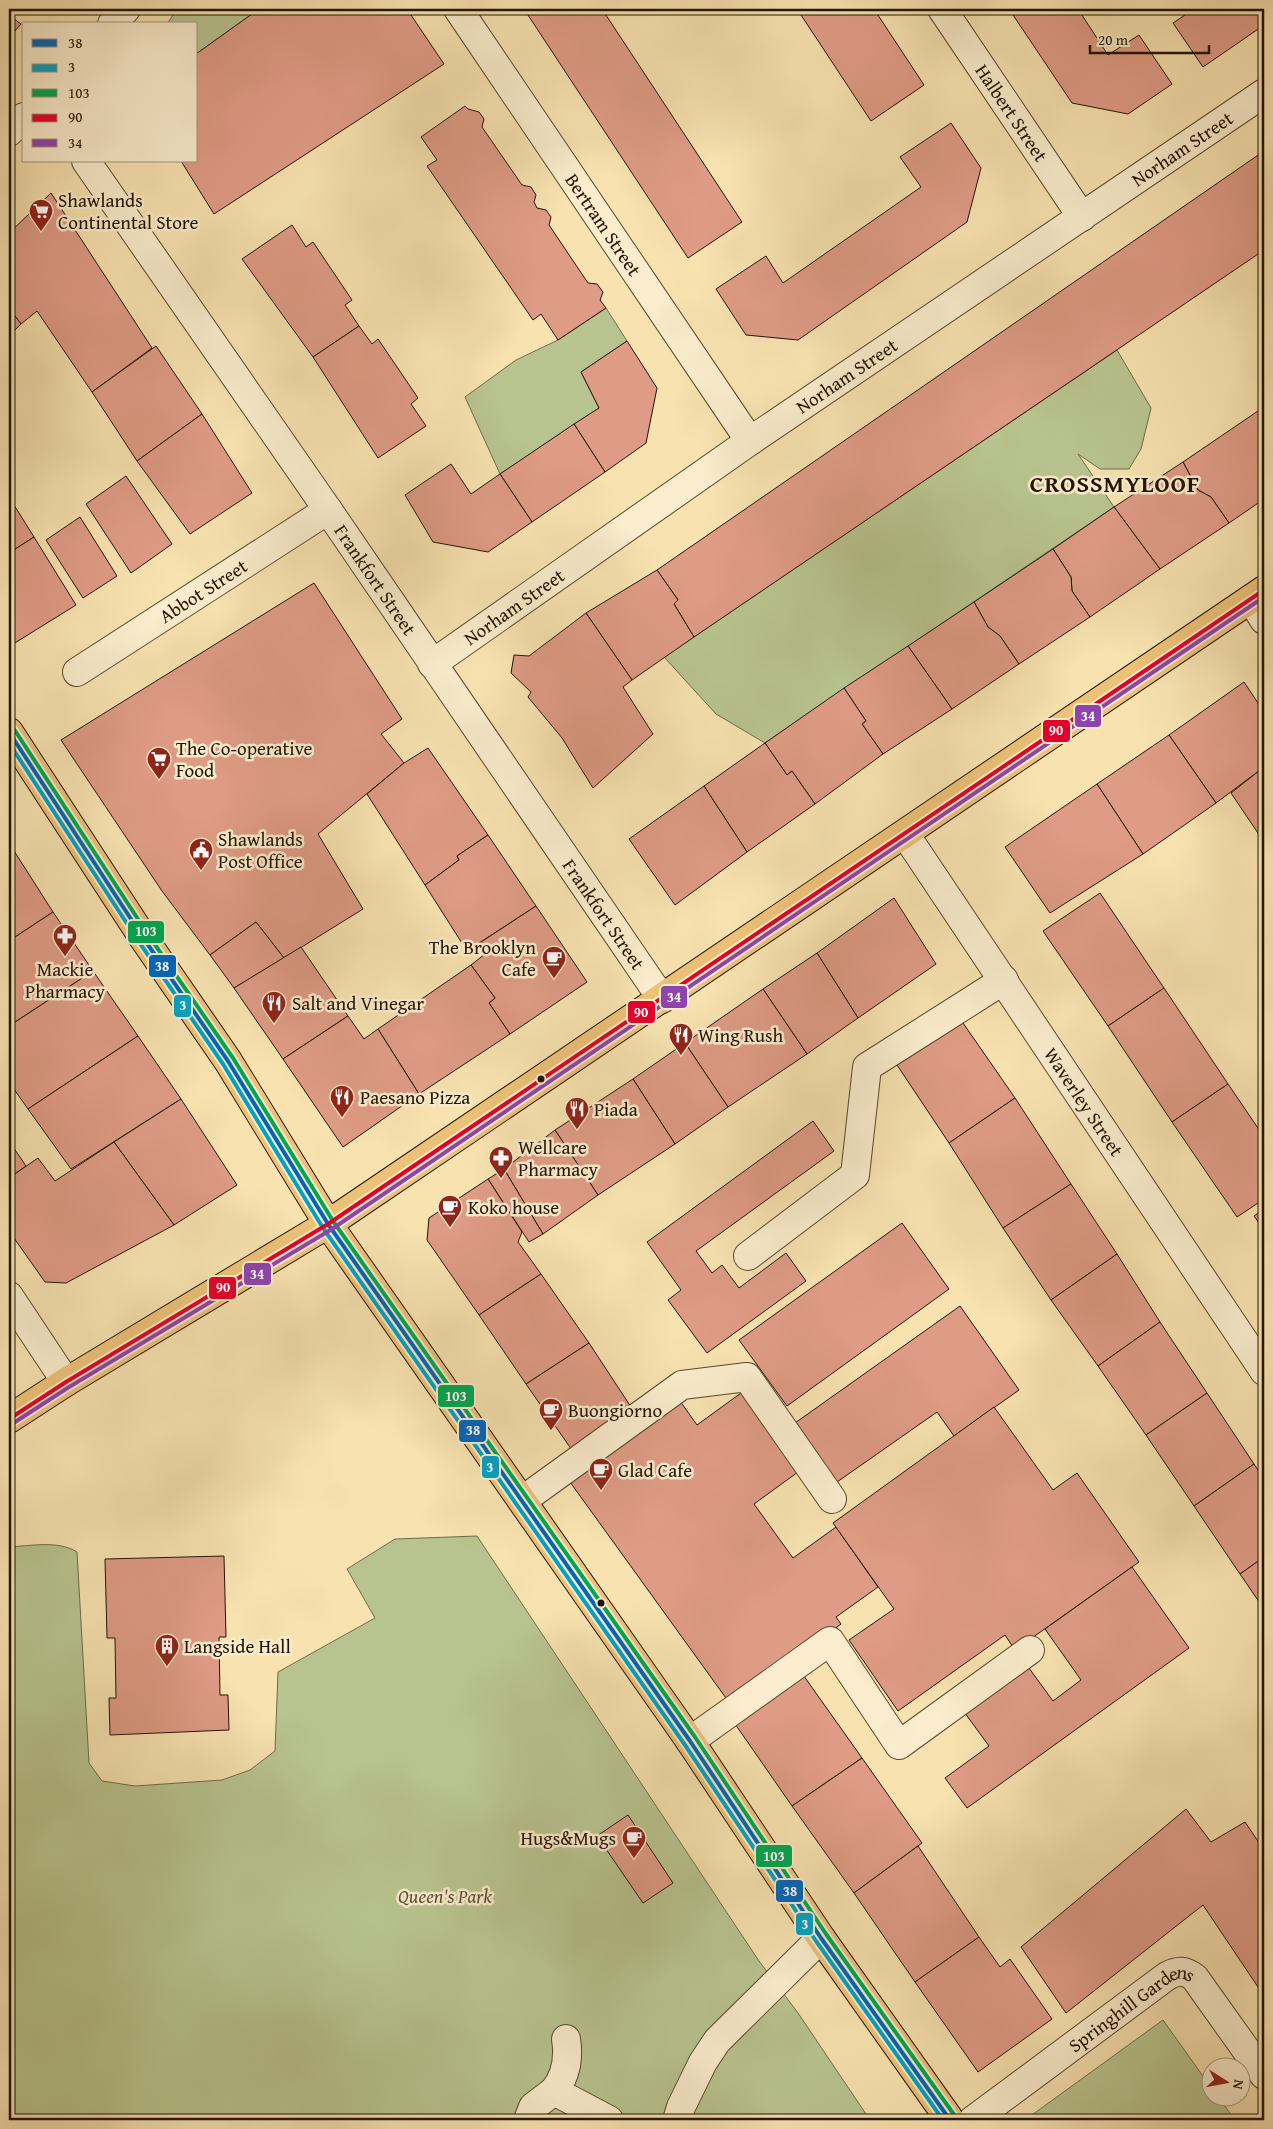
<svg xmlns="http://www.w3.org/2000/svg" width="1273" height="2129" font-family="'Gentium Book Plus',serif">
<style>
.green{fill:#b8c48f;stroke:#6e6c49}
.building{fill:#de9b85;stroke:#231403}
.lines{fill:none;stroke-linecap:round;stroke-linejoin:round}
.minor-casing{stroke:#58482e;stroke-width:30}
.major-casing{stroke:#231403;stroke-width:30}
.minor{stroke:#faeccc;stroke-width:28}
.major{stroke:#ecc178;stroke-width:28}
.bus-1-casing{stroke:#faeccc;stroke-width:8}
.bus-2-casing{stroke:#faeccc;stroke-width:8}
.bus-3-casing{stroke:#faeccc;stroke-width:8}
.bus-4-casing{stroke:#faeccc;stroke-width:8}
.bus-5-casing{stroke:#faeccc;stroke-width:8}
.bus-1{stroke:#0065bd;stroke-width:4}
.bus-2{stroke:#02a2c4;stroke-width:4}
.bus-3{stroke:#00a651;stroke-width:4}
.bus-4{stroke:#e4002b;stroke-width:4}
.bus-5{stroke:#8e44ad;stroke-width:4}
.bus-dot{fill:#231403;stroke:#faeccc;stroke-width:2}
.labels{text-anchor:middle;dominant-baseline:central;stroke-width:5;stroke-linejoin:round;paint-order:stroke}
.street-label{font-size:19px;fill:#231403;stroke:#faeccc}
.poi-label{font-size:19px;fill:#231403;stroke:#faeccc;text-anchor:start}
.park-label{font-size:19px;font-style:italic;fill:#575234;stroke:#faeccc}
.district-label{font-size:24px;font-weight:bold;letter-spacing:1px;fill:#231403;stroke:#faeccc}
.line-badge{stroke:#faeccc;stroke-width:2}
.badge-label{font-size:14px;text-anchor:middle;font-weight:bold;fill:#fff}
</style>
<rect width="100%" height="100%" fill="#f7e2b0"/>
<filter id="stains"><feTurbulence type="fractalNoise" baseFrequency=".004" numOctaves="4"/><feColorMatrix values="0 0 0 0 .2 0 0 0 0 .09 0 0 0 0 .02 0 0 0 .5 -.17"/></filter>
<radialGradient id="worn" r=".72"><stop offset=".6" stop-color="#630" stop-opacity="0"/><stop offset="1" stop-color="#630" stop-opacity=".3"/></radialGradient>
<g class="green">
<path d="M177 9H259L196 54V24H167Z"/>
<path d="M606 308 627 341 581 372 599 408 500 474 465 397 516 360 558 340Z"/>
<path d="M1117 350 1151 408 1141 449 1129 469H1100L1078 454 1114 507 765 743 716 714 664 657Z"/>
<path d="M477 1536 759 1961 798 2013 870 2120H9V1547C30 1546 58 1540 77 1552L89 1763 102 1781 135 1786 222 1780 250 1770 275 1751 278 1672 375 1618 347 1569 395 1539Z"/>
<path d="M1163 2020 1210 2086V2096L1218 2097 1235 2120H1025Z"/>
</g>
<g class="building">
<path d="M9 9H16L10 16 21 24 9 38Z"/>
<path d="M259 9H407L444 64 214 214 181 161H196V54Z"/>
<path d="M524 9H602L742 222 688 258Z"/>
<path d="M797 9H874L924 85 871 121Z"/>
<path d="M1009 9H1078L1108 55 1139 35 1172 84 1128 114 1072 103Z"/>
<path d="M1194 9H1264V25L1203 67 1173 23Z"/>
<path d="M465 106 468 109 479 112 484 119 482 127 522 185 531 187 536 195 534 202 537 208 546 210 551 217 549 225 588 283 597 284 603 292 600 300 606 308 558 340 541 314 533 320 427 166 437 160 421 137Z"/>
<path d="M951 123 981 168 967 222 798 340 746 335 716 289 766 256 783 283 921 187 900 157Z"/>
<path d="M1264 151V250L694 637 674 604 678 600 657 570Z"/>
<path d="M51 193 152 348 92 392 37 311 21 324 9 308V233Z"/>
<path d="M292 225 306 247 313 242 352 300 345 305 359 326 313 357 242 259Z"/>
<path d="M9 308 21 324 9 336Z"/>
<path d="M359 326 372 344 378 339 418 398 411 404 426 426 378 458 313 357Z"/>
<path d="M627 341 657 388 646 443 605 472 574 424 599 408 581 372Z"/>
<path d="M156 346 202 414 137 461 92 392Z"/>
<path d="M1264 407V421L1258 411Z"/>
<path d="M1258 411 1264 421V499L1229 523 1211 497 1198 490 1183 462Z"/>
<path d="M202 414 252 493 190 534 137 461Z"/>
<path d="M574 424 605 472 532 522 500 474Z"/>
<path d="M1183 462 1198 490 1211 497 1229 523 1160 569 1114 507Z"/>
<path d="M451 464 471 494 500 474 532 522 488 552 433 542 405 495Z"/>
<path d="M126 476 172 544 131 573 86 504Z"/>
<path d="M9 497 34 537 9 553Z"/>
<path d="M1114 507 1160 569 1090 617 1072 591 1071 577 1053 549Z"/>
<path d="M80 517 117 576 83 598 46 540Z"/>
<path d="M34 537 76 605 10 646 9 553Z"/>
<path d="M1053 549 1071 577 1072 591 1090 617 1019 664 1000 636 988 627 974 602Z"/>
<path d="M657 570 678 600 674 604 694 637 632 680 586 613Z"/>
<path d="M314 583 402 719 381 734 404 763 318 834 363 909 284 958 256 922 210 955 162 891 61 740Z"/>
<path d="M974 602 988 627 1000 636 1019 664 952 709 908 646Z"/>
<path d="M586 613 632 680 623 687 653 734 593 788 562 738 528 697 531 692 511 673 514 655 529 656Z"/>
<path d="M908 646 952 709 883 754 862 724 866 721 844 688Z"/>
<path d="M1244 682 1264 712V767L1216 803 1169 735Z"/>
<path d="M844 688 866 721 862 724 883 754 815 804 792 771 787 775 765 743Z"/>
<path d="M1169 735 1216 803 1143 854 1097 784Z"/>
<path d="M765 743 787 775 792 771 815 804 747 852 704 786Z"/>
<path d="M428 748 488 835 457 856 459 860 425 885 367 794 404 763Z"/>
<path d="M1264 767V842L1231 793Z"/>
<path d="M1097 784 1143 854 1050 913 1005 847Z"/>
<path d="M704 786 747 852 675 905 629 839Z"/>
<path d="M488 835 536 906 467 951 425 885 459 860 457 856Z"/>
<path d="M9 843 53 912 9 941Z"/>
<path d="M1100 893 1164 988 1108 1026 1043 931Z"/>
<path d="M894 898 936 964 858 1018 817 953Z"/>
<path d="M536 906 587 982 510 1034 489 1003 495 998 471 965 485 954 478 944Z"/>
<path d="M53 912 93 971 9 1026V941Z"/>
<path d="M256 922 284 958 234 988 210 955Z"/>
<path d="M301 947 348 1016 283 1059 234 988Z"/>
<path d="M817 953 858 1018 807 1054 763 989Z"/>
<path d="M471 965 495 998 489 1003 510 1034 419 1094 378 1029Z"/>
<path d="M93 971 138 1036 28 1109 9 1082V1026Z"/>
<path d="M1164 988 1228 1084 1172 1122 1108 1026Z"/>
<path d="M763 989 807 1054 728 1107 685 1043Z"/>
<path d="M348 1016 364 1039 378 1029 419 1094 343 1147 283 1059Z"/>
<path d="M963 1023 1015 1098 949 1143 897 1065Z"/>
<path d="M138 1036 181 1099 71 1169 28 1109Z"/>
<path d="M685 1043 728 1107 675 1144 633 1079Z"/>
<path d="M633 1079 675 1144 598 1195 555 1130Z"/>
<path d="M1228 1084 1264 1137V1199L1237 1217 1172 1122Z"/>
<path d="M1015 1098 1071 1184 1003 1228 949 1143Z"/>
<path d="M181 1099 237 1185 174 1225 114 1142Z"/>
<path d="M813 1121 834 1151 696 1251 712 1273 722 1265 739 1288 786 1253 806 1281 707 1353 668 1300 681 1290 647 1242Z"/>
<path d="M555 1130 598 1195 543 1234 504 1169Z"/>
<path d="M9 1141 26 1166 9 1178Z"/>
<path d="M114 1142 174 1225 66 1283 45 1282 9 1231V1178L38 1158 55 1181Z"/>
<path d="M504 1169 543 1234 529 1242 488 1179Z"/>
<path d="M488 1179 522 1232 518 1242 541 1274 479 1315 427 1240 429 1218Z"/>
<path d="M1071 1184 1117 1254 1051 1300 1003 1228Z"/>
<path d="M1264 1209V1230L1254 1216Z"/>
<path d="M902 1223 949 1289 787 1406 739 1340Z"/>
<path d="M1117 1254 1160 1322 1098 1366 1051 1300Z"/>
<path d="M541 1274 589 1343 526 1384 479 1315Z"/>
<path d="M960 1306 1019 1390 954 1436 937 1412 837 1482 795 1423Z"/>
<path d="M1160 1322 1207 1393 1146 1435 1098 1366Z"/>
<path d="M589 1343 633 1410 574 1453 526 1384Z"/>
<path d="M741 1393 798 1472 754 1504 793 1558 836 1527 878 1587 836 1617 841 1624 731 1705 570 1482 680 1401 697 1425Z"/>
<path d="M1207 1393 1254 1464 1194 1506 1146 1435Z"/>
<path d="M994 1407 1053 1490 1077 1473 1139 1562 1015 1650 1005 1635 898 1711 849 1640 894 1609 833 1523Z"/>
<path d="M1254 1464 1264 1479V1557L1240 1574 1194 1506Z"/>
<path d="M224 1556 226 1637H219L220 1695H228L229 1730 110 1735 109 1698H116L115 1638H107L105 1559Z"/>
<path d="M1264 1557V1609L1240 1574Z"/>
<path d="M1132 1567 1189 1648 967 1808 945 1778 989 1746 962 1709 1026 1664 1053 1701 1081 1680 1045 1629Z"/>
<path d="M801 1672 862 1758 792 1806 733 1721Z"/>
<path d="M862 1758 922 1843 854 1893 792 1806Z"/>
<path d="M1186 1809 1211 1842 1245 1822 1264 1850V1996L1203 1905 1066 2013 1021 1947Z"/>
<path d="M628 1815 673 1883 643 1903 597 1836Z"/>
<path d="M918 1846 979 1937 915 1982 854 1893Z"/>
<path d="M979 1937 1000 1967 1010 1959 1052 2019 978 2072 915 1982Z"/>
</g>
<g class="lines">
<defs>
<g id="minor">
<path id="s1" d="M458 9 750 441"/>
<path id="s2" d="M942 9 1082 217"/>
<path d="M112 24 126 9"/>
<path d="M9 132 24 117"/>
<path id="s3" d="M86 161 328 510 662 999"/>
<path d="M1251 599 1264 620"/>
<path id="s4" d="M432 664 750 441 1264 93"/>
<path id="s5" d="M77 672 328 510"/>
<path id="s6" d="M905 834 1264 1371"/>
<path d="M748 1256 855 1175 867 1067 1004 980"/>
<path d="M9 1296 66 1382"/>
<path d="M523 1500 682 1385 747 1377 832 1499"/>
<path d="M690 1741 830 1641 899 1745 1030 1650"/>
<path d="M566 2039C569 2058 566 2076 554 2091L609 2120"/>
<path d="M528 2120 533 2107 554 2091"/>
<path d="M677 2120 681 2107 703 2062 717 2041 821 1938"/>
<path id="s7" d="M973 2120 1167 1976C1178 1970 1185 1970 1195 1978L1264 2075"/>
</g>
<g id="major">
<path d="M9 732 144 939 228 1061 328 1224 690 1741 821 1938 950 2120"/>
<path d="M9 1419 66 1382 328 1224 1264 590"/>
</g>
</defs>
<use href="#minor" class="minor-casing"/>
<use href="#major" class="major-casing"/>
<use href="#minor" class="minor"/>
<use href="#major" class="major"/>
<defs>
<path id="bus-1" d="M9 732 144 939 228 1061 328 1224 690 1741 821 1938 950 2120"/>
<path id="bus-2" d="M9 743 139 942 223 1064 323 1228 685 1745 816 1941 943 2120"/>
<path id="bus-3" d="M14 729 149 936 233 1058 333 1221 695 1737 826 1934 955 2116"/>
<path id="bus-4" d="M9 1419 66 1382 328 1224 1264 590"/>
<path id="bus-5" d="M12 1424 69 1387 332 1229 1264 597"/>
</defs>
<use href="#bus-1" class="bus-1-casing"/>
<use href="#bus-2" class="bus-2-casing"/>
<use href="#bus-3" class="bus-3-casing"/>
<use href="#bus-4" class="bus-4-casing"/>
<use href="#bus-5" class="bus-5-casing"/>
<use href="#bus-1" class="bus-1"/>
<use href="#bus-2" class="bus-2"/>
<use href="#bus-3" class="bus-3"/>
<use href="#bus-4" class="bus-4"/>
<use href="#bus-5" class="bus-5"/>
</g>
<defs>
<symbol id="supermarket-pin" viewBox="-11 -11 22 30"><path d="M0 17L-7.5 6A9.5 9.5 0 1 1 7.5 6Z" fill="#8f2418" stroke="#faeccc"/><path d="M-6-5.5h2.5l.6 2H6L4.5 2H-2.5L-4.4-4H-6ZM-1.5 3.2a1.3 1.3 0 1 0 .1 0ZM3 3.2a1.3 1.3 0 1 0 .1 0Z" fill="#fff"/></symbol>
<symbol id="civic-pin" viewBox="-11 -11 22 30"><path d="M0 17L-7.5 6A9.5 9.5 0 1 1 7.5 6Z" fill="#8f2418" stroke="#faeccc"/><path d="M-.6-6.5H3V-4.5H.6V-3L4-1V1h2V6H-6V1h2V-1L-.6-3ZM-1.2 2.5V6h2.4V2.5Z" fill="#fff"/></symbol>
<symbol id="pharmacy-pin" viewBox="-11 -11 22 30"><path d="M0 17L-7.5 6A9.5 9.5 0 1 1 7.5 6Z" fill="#8f2418" stroke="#faeccc"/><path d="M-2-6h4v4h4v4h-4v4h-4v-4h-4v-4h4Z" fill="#fff"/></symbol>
<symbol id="cafe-pin" viewBox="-11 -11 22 30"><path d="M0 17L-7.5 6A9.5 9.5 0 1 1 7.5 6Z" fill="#8f2418" stroke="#faeccc"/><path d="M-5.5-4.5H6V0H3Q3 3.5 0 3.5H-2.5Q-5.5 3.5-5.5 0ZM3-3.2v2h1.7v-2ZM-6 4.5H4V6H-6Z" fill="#fff"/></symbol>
<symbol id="restaurant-pin" viewBox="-11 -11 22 30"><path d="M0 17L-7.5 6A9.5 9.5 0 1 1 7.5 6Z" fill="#8f2418" stroke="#faeccc"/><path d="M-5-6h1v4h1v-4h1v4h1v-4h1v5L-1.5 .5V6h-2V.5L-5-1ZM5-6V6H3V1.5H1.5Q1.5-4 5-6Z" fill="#fff"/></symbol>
<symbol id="building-pin" viewBox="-11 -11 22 30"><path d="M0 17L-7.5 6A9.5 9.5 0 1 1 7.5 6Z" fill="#8f2418" stroke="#faeccc"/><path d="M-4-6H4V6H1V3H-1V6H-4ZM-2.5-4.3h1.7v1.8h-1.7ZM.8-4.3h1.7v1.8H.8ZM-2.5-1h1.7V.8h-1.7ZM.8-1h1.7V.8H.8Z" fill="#fff"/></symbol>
</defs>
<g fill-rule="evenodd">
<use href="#supermarket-pin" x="27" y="197" width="28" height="38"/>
<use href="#supermarket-pin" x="145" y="745" width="28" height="38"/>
<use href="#civic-pin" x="187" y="836" width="28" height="38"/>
<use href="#pharmacy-pin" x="51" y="922" width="28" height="38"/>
<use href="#cafe-pin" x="540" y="944" width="28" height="38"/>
<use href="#restaurant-pin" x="260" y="989" width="28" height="38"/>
<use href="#restaurant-pin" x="667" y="1021" width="28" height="38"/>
<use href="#restaurant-pin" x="328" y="1083" width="28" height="38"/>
<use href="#restaurant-pin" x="563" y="1095" width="28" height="38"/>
<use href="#pharmacy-pin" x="487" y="1144" width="28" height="38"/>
<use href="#cafe-pin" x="436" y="1193" width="28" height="38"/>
<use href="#cafe-pin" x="537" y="1396" width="28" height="38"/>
<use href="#cafe-pin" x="587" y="1456" width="28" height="38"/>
<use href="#building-pin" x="153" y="1632" width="28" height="38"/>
<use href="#cafe-pin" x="620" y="1824" width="28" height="38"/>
</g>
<g class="bus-dot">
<circle cx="541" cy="1079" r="4.5"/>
<circle cx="601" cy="1603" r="4.5"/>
</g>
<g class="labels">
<g class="street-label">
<text stroke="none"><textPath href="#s2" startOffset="125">Halbert Street</textPath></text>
<text stroke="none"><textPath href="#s4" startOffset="910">Norham Street</textPath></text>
<text stroke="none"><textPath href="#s1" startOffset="260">Bertram Street</textPath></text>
<text stroke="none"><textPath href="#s4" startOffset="505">Norham Street</textPath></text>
<text stroke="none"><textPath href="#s3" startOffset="509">Frankfort Street</textPath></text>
<text stroke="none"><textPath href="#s5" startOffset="150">Abbot Street</textPath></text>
<text stroke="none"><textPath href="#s4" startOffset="100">Norham Street</textPath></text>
<text stroke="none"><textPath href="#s3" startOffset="914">Frankfort Street</textPath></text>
<text stroke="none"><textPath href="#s6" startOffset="322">Waverley Street</textPath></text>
<text stroke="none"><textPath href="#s7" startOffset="196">Springhill Gardens</textPath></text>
</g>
<g class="poi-label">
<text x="58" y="200">Shawlands<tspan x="58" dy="22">Continental Store</tspan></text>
<text x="176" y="748">The Co-operative<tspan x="176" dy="22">Food</tspan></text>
<text x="218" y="839">Shawlands<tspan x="218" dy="22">Post Office</tspan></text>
<text x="536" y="947" text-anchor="end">The Brooklyn<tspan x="536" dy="22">Cafe</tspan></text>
<text x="65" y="969" text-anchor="middle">Mackie<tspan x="65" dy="22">Pharmacy</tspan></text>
<text x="292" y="1003">Salt and Vinegar</text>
<text x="698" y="1035">Wing Rush</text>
<text x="360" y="1097">Paesano Pizza</text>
<text x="594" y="1109">Piada</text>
<text x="518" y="1147">Wellcare<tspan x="518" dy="22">Pharmacy</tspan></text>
<text x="468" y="1207">Koko house</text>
<text x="568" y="1410">Buongiorno</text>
<text x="618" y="1470">Glad Cafe</text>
<text x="184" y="1646">Langside Hall</text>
<text x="616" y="1838" text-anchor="end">Hugs&amp;Mugs</text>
</g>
<g class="park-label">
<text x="445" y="1896">Queen's Park</text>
</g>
<g class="district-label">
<text x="1115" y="483">CROSSMYLOOF</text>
</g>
</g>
<g class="line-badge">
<rect x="1074" y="704" width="28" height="24" rx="5" fill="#8e44ad"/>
<rect x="1042" y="719" width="29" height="24" rx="5" fill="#e4002b"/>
<rect x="127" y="920" width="38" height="24" rx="5" fill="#00a651"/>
<rect x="148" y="954" width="29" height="24" rx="5" fill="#0065bd"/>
<rect x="660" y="985" width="28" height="24" rx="5" fill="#8e44ad"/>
<rect x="173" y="994" width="19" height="24" rx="5" fill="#02a2c4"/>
<rect x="627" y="1000" width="29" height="24" rx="5" fill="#e4002b"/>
<rect x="243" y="1262" width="29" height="24" rx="5" fill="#8e44ad"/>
<rect x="208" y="1276" width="29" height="24" rx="5" fill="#e4002b"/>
<rect x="437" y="1384" width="38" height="24" rx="5" fill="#00a651"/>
<rect x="458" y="1419" width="29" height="24" rx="5" fill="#0065bd"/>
<rect x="481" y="1455" width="19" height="24" rx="5" fill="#02a2c4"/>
<rect x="755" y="1844" width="38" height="24" rx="5" fill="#00a651"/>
<rect x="775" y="1879" width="29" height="24" rx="5" fill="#0065bd"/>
<rect x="795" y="1912" width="19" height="24" rx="5" fill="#02a2c4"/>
</g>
<g class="badge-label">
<text x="1088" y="721">34</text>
<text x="1056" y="735">90</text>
<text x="146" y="936">103</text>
<text x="162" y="971">38</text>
<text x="674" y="1002">34</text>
<text x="183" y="1010">3</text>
<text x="641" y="1017">90</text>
<text x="257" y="1279">34</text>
<text x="223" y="1292">90</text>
<text x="456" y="1401">103</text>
<text x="473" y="1435">38</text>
<text x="490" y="1472">3</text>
<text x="774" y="1861">103</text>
<text x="790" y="1896">38</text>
<text x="805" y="1929">3</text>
</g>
<rect width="1273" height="2129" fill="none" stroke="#f7e2b0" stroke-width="30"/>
<rect x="10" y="10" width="1253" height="2109" fill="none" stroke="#231403" stroke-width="2.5"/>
<rect x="15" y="15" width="1243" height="2099" fill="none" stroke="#231403"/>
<rect x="22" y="22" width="175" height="140" fill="#faeccc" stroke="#a4967c"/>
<rect x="32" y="39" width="25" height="8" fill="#0065bd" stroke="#a4967c"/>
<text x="68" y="48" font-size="15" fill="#231403">38</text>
<rect x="32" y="64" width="25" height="8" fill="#02a2c4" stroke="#a4967c"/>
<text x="68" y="72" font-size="15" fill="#231403">3</text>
<rect x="32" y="89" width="25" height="8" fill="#00a651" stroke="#a4967c"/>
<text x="68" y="98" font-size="15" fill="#231403">103</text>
<rect x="32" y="114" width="25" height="8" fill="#e4002b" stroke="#a4967c"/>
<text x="68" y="122" font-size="15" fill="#231403">90</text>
<rect x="32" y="139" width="25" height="8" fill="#8e44ad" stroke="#a4967c"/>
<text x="68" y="148" font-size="15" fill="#231403">34</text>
<g transform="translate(1226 2082) rotate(101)"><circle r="24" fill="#faeccc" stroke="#a4967c"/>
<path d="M0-4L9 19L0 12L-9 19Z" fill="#8f2418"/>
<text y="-8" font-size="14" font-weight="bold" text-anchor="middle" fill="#231403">N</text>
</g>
<path d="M1090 45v8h119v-8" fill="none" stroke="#231403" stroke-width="2.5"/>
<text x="1098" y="45" font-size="15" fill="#231403" stroke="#faeccc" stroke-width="4" paint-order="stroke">20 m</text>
<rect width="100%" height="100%" filter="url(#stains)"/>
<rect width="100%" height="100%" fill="url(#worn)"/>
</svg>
